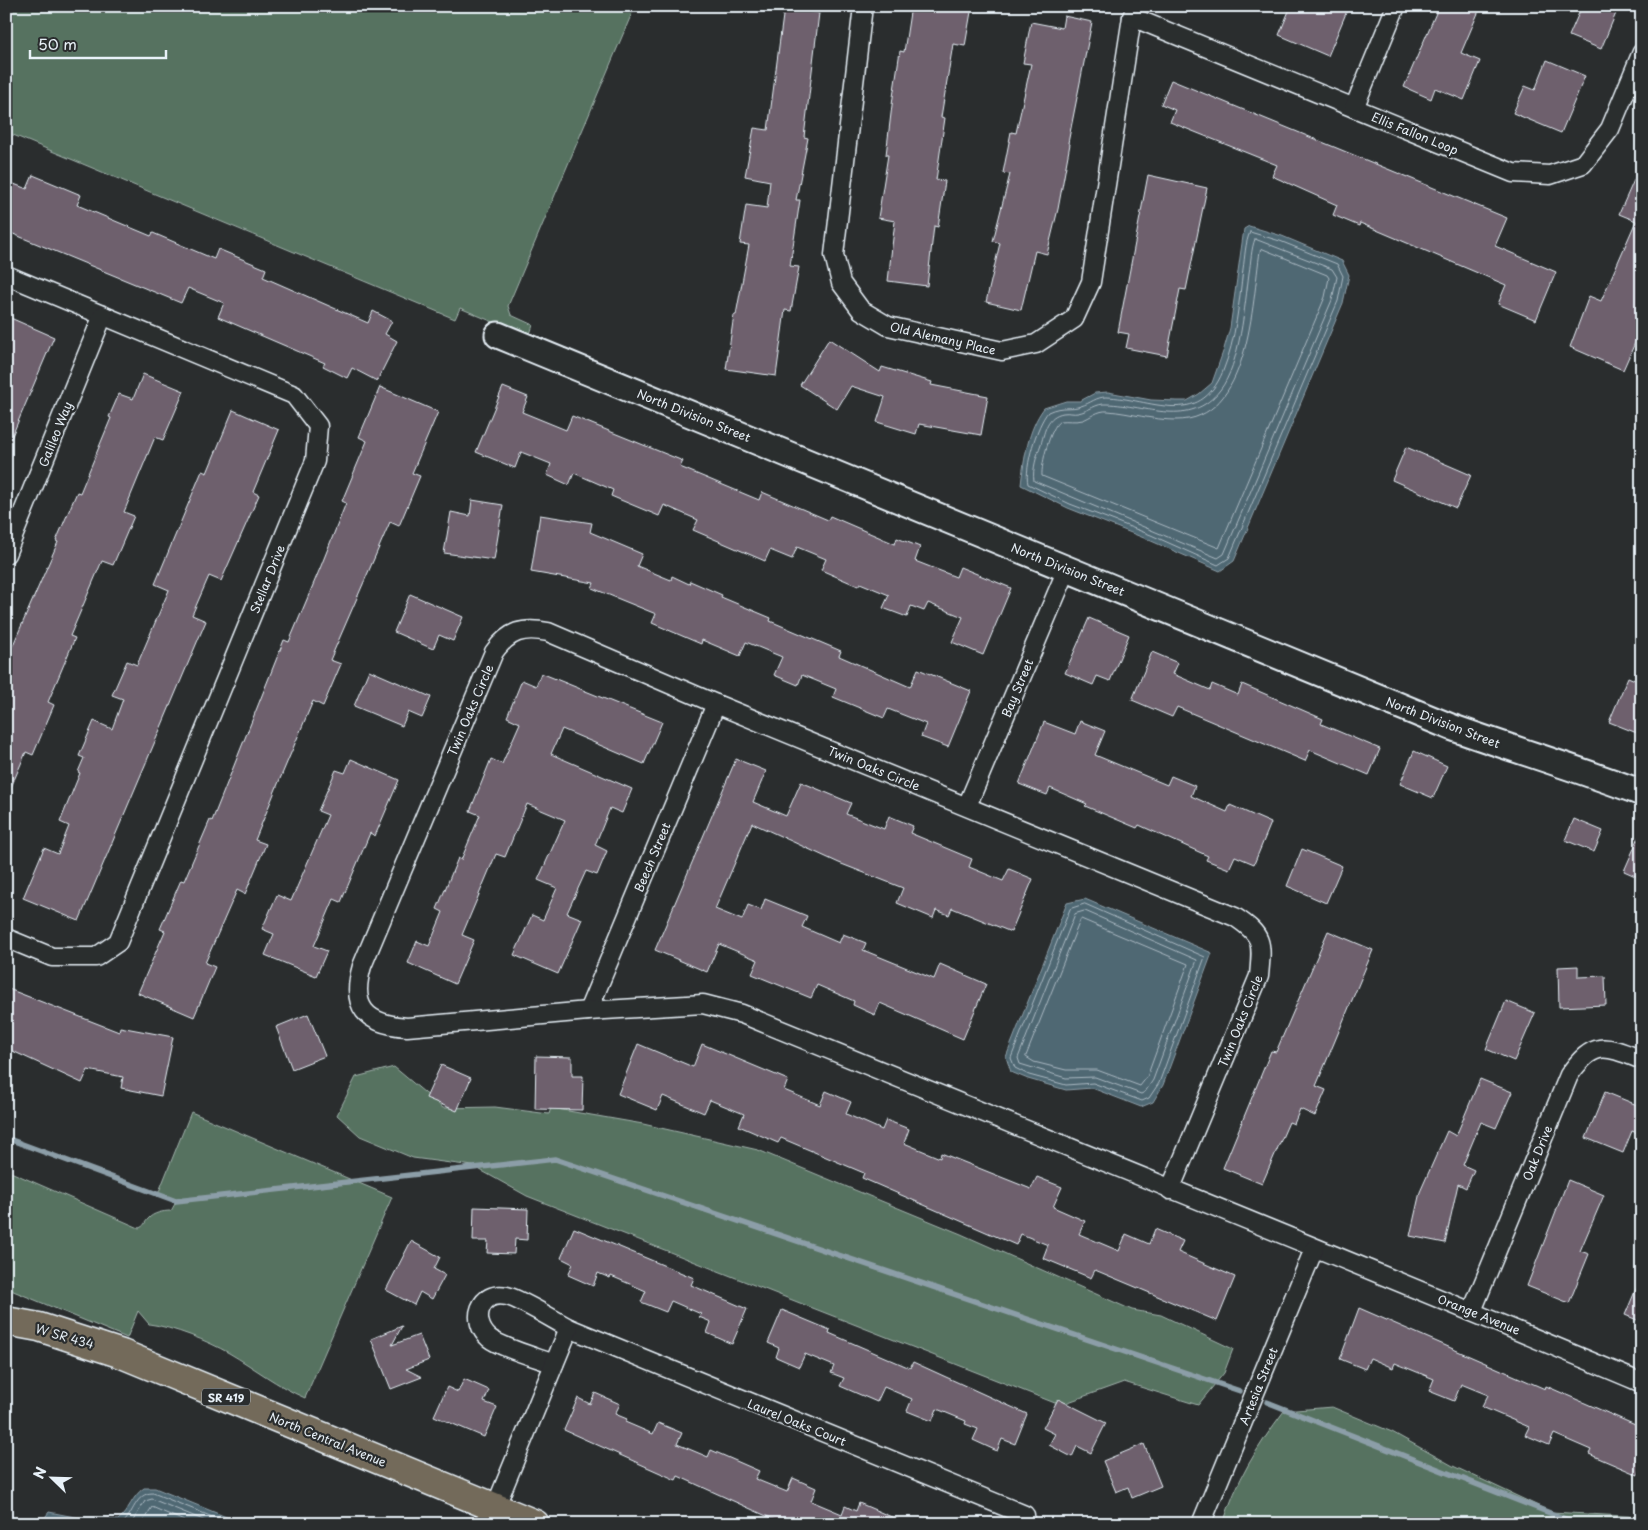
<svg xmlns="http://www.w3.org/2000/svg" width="1648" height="1530" font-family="'Playpen Sans',sans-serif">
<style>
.green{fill:#577260;stroke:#a0b2ac}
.water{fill:#4f6773;stroke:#8c9ea8}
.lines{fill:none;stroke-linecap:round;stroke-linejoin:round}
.shore{stroke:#abbac3;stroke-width:1}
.stream{stroke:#8c9ea8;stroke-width:5.5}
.building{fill:#6e606d;stroke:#e8f1f8}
.street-casing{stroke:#e8f1f8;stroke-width:21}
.secondary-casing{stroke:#e8f1f8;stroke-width:29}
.primary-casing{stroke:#e8f1f8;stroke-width:31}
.street{stroke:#2a2d2e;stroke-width:18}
.secondary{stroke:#2a2d2e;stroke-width:25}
.primary{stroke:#736b5a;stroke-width:28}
.labels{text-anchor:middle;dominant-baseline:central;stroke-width:4.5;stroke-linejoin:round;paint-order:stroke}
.shield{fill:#2a2d2e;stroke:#afb6bb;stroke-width:1}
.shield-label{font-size:11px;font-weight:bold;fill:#e8f1f8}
.street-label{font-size:12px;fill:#e8f1f8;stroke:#2a2d2e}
</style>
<rect width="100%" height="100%" fill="#2a2d2e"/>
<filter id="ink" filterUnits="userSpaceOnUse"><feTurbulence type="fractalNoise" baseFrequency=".02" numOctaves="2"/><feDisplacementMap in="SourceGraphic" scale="10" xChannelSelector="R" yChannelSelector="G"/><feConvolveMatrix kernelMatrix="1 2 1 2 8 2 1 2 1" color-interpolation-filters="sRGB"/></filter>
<g filter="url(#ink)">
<g class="green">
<path d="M6 6H635L508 306 511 315 533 325 529 337 460 308 455 319 6 132Z"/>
<path d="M394 1067 443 1108 495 1107 549 1114 551 1108 643 1124 758 1150 961 1234 1132 1310 1161 1315 1233 1349 1224 1373 1198 1405 1124 1382 1060 1405 527 1196 473 1166 413 1158 360 1136 337 1115 356 1077Z"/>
<path d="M191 1112 392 1197 305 1398C277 1386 255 1368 229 1353 208 1341 173 1327 149 1324L138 1311 127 1338 6 1288V1170L139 1228C145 1226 144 1223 148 1219 153 1213 163 1211 171 1211L176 1202 158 1194Z"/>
<path d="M1332 1407 1392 1432 1453 1466 1551 1512 1642 1517V1524H1223C1236 1481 1257 1447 1284 1411Z"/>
</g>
<g class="water">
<path d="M1249 226 1282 236 1342 261 1349 275 1343 303 1234 561 1220 571 1149 540 1068 508 1021 485C1024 459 1028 429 1044 408L1066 401H1080L1095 393 1108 392 1151 400 1177 401H1187L1199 394 1212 383 1224 349 1230 328 1244 229Z"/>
<path d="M1085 899 1212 953 1163 1085 1153 1102 1141 1107 1092 1088 1066 1090 1028 1079 1011 1072 1006 1057 1067 903Z"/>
<path d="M144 1488H155L236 1521 238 1524H40L49 1512 85 1519 118 1520C129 1511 132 1496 144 1488Z"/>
</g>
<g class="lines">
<g class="shore">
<path d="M1250 232 1280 241 1337 264 1343 276 1338 301 1229 558 1218 565 1151 535 1070 504 1028 484C1024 467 1037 425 1048 412 1063 405 1070 410 1081 406 1091 403 1096 397 1106 397 1150 398 1199 430 1223 371 1236 339 1239 303 1243 269 1245 257 1245 243 1250 232Z"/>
<path d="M1255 239 1332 269 1337 277 1332 300 1224 554 1218 558 1034 481C1032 469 1037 455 1041 444 1045 430 1047 416 1063 413 1069 412 1073 414 1078 413 1089 411 1096 403 1107 404 1147 405 1190 429 1220 390 1240 365 1245 304 1249 273 1251 262 1251 249 1255 239Z"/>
<path d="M1263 249 1327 275 1329 278 1325 297 1219 548 1042 476C1041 465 1050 427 1060 421 1068 420 1075 422 1083 420 1091 417 1098 410 1108 411 1131 413 1152 420 1176 420 1250 421 1252 304 1260 251Z"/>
<path d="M1085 904 1205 957 1159 1083 1149 1098 1142 1101 1093 1083 1066 1085 1029 1075 1015 1068 1011 1058 1070 909Z"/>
<path d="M1085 911 1197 960 1153 1080 1145 1092 1141 1094 1095 1077 1066 1078 1020 1064 1018 1058 1075 914Z"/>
<path d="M1081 919 1188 964 1147 1077 1140 1086 1097 1070H1066L1034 1062 1026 1057Z"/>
<path d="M122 1524C134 1514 135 1493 153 1493L230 1524"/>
<path d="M131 1524 145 1501 152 1499 213 1524"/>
<path d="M141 1524 152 1507 191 1524"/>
</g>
<g class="stream">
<path d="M6 1138 176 1201 555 1159 1240 1391"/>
<path d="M1267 1402 1578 1524"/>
</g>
</g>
<g class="building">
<path d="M911 6H972L965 46 953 44 941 117 945 118 936 180 945 181 938 227 934 226 927 286 888 281 895 221 878 218 888 155H886L893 97 900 51 904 52Z"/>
<path d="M1291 6H1349L1328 56 1279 35Z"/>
<path d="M1439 6H1481L1461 53 1480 61 1464 100 1435 88 1431 99 1404 87Z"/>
<path d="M1582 6H1619L1601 49 1569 36Z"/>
<path d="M784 8 819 13 804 137 808 138 796 200H800L790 266 799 267 791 311 785 310 776 376 726 369 734 315H736L749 245 740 244 746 205 767 208 770 181 745 176 754 128 768 130Z"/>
<path d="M1064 16 1092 22 1068 143 1070 144 1058 209 1047 254 1035 251 1021 310 986 302 1000 243 993 241 1010 174 1003 173 1011 132 1016 133 1031 64 1023 63 1031 22 1062 28Z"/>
<path d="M1547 60 1585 76 1561 133 1513 113 1525 86 1535 90Z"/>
<path d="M1171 80 1507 218 1495 246 1556 272 1536 320 1498 304 1506 285 1360 223 1359 226 1333 215 1337 205 1272 176 1277 165 1170 122 1175 110 1161 104Z"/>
<path d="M1642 162V327L1623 370 1570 347 1589 296 1601 301 1636 221 1619 214Z"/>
<path d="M33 175 81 195 77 205 151 236 153 233 214 259 218 249 266 269 263 277 368 323 373 311 392 321 385 334 397 341 377 381 352 368 347 378 323 366 325 363 218 317 224 303 188 288 181 303 6 231V181L27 189Z"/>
<path d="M1148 175 1207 188 1186 290 1180 289 1167 356 1126 348 1129 334 1118 332Z"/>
<path d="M6 316 54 337 6 450Z"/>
<path d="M829 339 880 372 882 367 932 382 931 385 988 396 981 435 919 424 916 434 877 422 885 397 851 386 837 409 800 385Z"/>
<path d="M143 374 184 391 163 440 155 437 124 512 134 516 113 565 102 561 70 636 75 638 48 702 54 705 33 755 26 752 6 799V661L58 542 56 541 77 492 80 493 111 418 109 417 119 394 133 399Z"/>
<path d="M380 387 438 412 412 473 420 476 399 526 390 522 330 660 341 664 323 706 313 701 280 779 255 840 266 844 245 894 237 890 205 963 215 967 194 1017 138 993 165 931 160 929 181 880 184 881 210 820 212 821 284 640 289 642 321 566 346 503 342 501 367 441 359 437Z"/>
<path d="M503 387 528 397 522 412 566 430 572 416 683 461 680 467 759 500 762 492 828 520 830 516 895 544 897 538 920 547 915 561 956 577 960 567 1011 588 983 655 952 642 963 617 928 603 924 611 911 606 907 617 883 608 889 595 860 583 858 586 821 570 826 559 797 547 792 559 770 550 765 561 693 530 698 520 664 505 659 516 611 496 613 490 574 473 569 485 547 475 551 464 521 452 515 468 476 452Z"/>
<path d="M233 410 279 430 253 492 259 495 221 581 209 576 192 615 206 621 79 921 23 898 44 848 58 854 69 826 60 822 80 773 78 772 84 758 79 756 94 721 112 729 123 699 112 695 127 661 137 665 169 590 155 584 202 471 207 473Z"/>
<path d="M1406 447 1471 475 1456 508 1392 480Z"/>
<path d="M472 500 503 505 494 560 444 553 451 512 470 516Z"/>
<path d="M540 515 592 523 590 532 642 554 637 566 671 580 672 576 689 584 690 581 722 595 721 597 771 618 770 621 841 651 839 656 910 687 918 669 971 691 948 747 921 737 926 724 888 709 884 718 833 697 836 689 802 675 798 685 774 675 782 657 746 642 740 656 702 640 701 644 652 623 656 614 592 588 594 583 531 572Z"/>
<path d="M410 594 463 617 453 641 439 635 433 649 394 632Z"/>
<path d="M1089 618 1129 635 1110 681 1097 676 1093 685 1065 673Z"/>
<path d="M1152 652 1178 663 1173 674 1210 690 1212 684 1238 695 1242 684 1323 719 1321 724 1380 749 1369 775 1310 750 1305 761 1177 707 1172 717 1132 700Z"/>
<path d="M369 670 431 697 422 718 408 712 402 726 354 706Z"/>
<path d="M541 673 662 722 644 764 562 729 551 754 632 789 622 813 610 808 595 845 607 851 597 875 586 871 567 913 582 919 558 974 514 955 532 915 543 920 557 888 538 880 565 820 527 804 505 857 496 854 462 935 474 940 455 984 408 963 417 941 429 946 443 912 437 909 458 858 461 860 480 815 470 811 481 784 491 759 502 764 520 723 507 717 522 680 536 686Z"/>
<path d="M1628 677 1642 683V735L1609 722Z"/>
<path d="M1080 721 1105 731 1095 755 1167 785 1171 776 1195 786 1191 796 1227 812 1230 805 1271 823 1254 864 1235 856 1229 869 1206 860 1208 856 1139 825 1137 828 1085 806 1087 804 1050 788 1047 795 1019 784 1044 722 1075 734Z"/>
<path d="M1414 751 1447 766 1433 798 1400 784Z"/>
<path d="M351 759 399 780 375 836 370 833 341 902 334 899 314 946 327 951 316 976 265 955 274 934 262 929 277 895 291 901 328 815 318 811 336 770 345 773Z"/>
<path d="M736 759 766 771 753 802 786 816 801 782 851 803 846 814 884 829 889 816 913 826 910 833 972 859 969 867 1003 881 1009 869 1033 879 1011 932 952 908 949 915 936 910 933 918 897 903 903 888 839 863 752 823 715 909 742 920 748 905 761 910 765 899 807 916 802 927 839 943 843 934 866 943 863 950 934 979 940 964 986 984 963 1039 880 1003 875 1015 853 1005 854 1001 817 985 811 998 752 974 758 960 719 944 707 972 655 950Z"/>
<path d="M1574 819 1603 831 1594 852 1565 840Z"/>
<path d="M1642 830V879L1624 871Z"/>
<path d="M1302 849 1342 866 1326 903 1287 886Z"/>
<path d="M1328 931 1373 950 1316 1086 1326 1090 1315 1116 1300 1109 1294 1124 1289 1122 1262 1184 1223 1168 1271 1051 1276 1052Z"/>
<path d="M1578 966V977L1605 976 1606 1005 1559 1007 1558 967Z"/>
<path d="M6 988 119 1032 120 1027 173 1037 161 1096 121 1088 123 1077 88 1070 82 1083 6 1048Z"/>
<path d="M1506 1001 1535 1013 1514 1061 1486 1049Z"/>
<path d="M308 1014 325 1056 292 1069 276 1027Z"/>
<path d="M638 1044 693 1067 702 1044 788 1080 784 1090 820 1105 826 1091 851 1102 846 1114 882 1130 886 1120 909 1129 904 1143 940 1158 941 1153 1031 1189 1037 1177 1062 1187 1053 1207 1085 1221 1079 1234 1119 1251 1126 1234 1149 1244 1155 1229 1183 1241 1178 1252 1235 1277 1217 1321 1095 1270 1091 1278 1043 1258 1048 1245 1021 1234 1016 1245 862 1178 864 1173 781 1138 778 1143 739 1126 744 1114 710 1100 704 1113 663 1096 657 1110 618 1094Z"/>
<path d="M536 1056 572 1057V1076H583L582 1110 535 1109Z"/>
<path d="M441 1065 471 1078 457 1111 426 1098Z"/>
<path d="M1480 1079 1512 1092 1496 1128 1481 1122 1463 1165 1474 1170 1466 1188 1458 1184 1445 1243 1410 1236 1420 1192 1447 1131 1456 1136Z"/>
<path d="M1605 1092 1642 1107V1135L1632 1131 1623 1153 1586 1138Z"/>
<path d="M1568 1180 1604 1195 1580 1251 1589 1254 1569 1303 1527 1286Z"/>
<path d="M474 1207 528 1209 527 1240 515 1239 514 1254 487 1253 488 1241H473Z"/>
<path d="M574 1228 694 1278 691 1285 747 1309 732 1344 707 1333 711 1322 699 1317 701 1314 671 1301 666 1312 641 1302 646 1291 611 1276 610 1278 598 1273 593 1286 568 1275 573 1264 561 1258Z"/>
<path d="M411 1241 440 1257 434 1269 445 1275 432 1299 420 1292 414 1305 386 1290Z"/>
<path d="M1642 1275V1322L1625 1315Z"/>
<path d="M1359 1308 1545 1389 1546 1386 1642 1428V1465L1638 1475 1589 1454 1591 1450 1554 1434 1549 1445 1525 1435 1529 1427 1482 1407 1488 1395 1461 1384 1454 1401 1429 1391 1434 1379 1395 1363 1393 1368 1370 1358 1365 1369 1340 1359Z"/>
<path d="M782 1310 830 1330 829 1333 910 1368 913 1362 1027 1414 1015 1444 1002 1439 997 1451 973 1440 978 1429 965 1424 966 1421 937 1409 932 1421 907 1411 912 1399 884 1387 877 1402 840 1386 844 1378 831 1373 834 1366 805 1354 799 1367 776 1357 779 1348 768 1343Z"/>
<path d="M402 1326 392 1345 419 1335 429 1360 406 1369 422 1377 391 1389 371 1339Z"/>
<path d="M464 1379 489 1390 484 1402 497 1407 484 1437 434 1416 447 1387 458 1392Z"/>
<path d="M595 1393 620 1404 615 1414 627 1419 625 1422 653 1434 658 1423 682 1433 677 1444 708 1457 711 1450 759 1471 755 1479 787 1492 793 1478 816 1488 811 1501 842 1514 845 1506 856 1511 859 1503 908 1524H784L678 1476 676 1480 564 1430 578 1398 590 1404Z"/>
<path d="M1058 1399 1106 1423 1091 1453 1077 1446 1072 1457 1049 1445 1055 1434 1043 1428Z"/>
<path d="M1144 1444 1161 1486 1132 1498 1128 1487 1116 1492 1103 1461Z"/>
</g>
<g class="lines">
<defs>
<g id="street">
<path d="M863 6 834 255 841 283 861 310 888 326 1002 351 1036 344 1074 319 1091 282 1132 17 1136 6"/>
<path d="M1132 17 1513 173 1550 175 1583 164 1610 129 1642 52"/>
<path d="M1354 108 1396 6"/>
<path d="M6 275 294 395 318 426 315 461 118 942 96 957H52L6 938"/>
<path d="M6 554 103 315"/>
<path d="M967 806 1067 569"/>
<path d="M588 1011 716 704"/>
<path d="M1170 1190 1259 976C1262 943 1264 936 1235 917L716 704 548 632C523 627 509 631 494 652L362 966C350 1007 365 1024 407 1027L588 1011 703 1004 742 1014C1042 1137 1343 1257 1642 1383"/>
<path d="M1472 1311 1569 1075C1594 1040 1604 1045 1642 1060"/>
<path d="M554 1364C538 1358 500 1347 489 1338 470 1321 479 1290 507 1296 520 1299 554 1320 569 1328L1025 1515"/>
<path d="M484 1524 495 1508 569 1328"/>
<path d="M1201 1524 1314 1249"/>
</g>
<path id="secondary" d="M498 335 1451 727C1515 750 1579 769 1642 793"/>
<path id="primary" d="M6 1321 39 1327 122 1354 535 1524"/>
</defs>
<use href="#street" class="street-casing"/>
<use href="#secondary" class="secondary-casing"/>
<use href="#primary" class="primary-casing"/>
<use href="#street" class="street"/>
<use href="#secondary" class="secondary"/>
<use href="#primary" class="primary"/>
</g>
</g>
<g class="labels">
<rect class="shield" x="202" y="1388.5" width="48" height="17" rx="4"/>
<g class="shield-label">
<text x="226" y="1397">SR 419</text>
</g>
<g class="street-label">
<text transform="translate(1415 133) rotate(22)">Ellis Fallon Loop</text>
<text transform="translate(943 338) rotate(13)">Old Alemany Place</text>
<text transform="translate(694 415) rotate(22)">North Division Street</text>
<text transform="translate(55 434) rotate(-68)">Galileo Way</text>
<text transform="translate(1068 569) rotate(22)">North Division Street</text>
<text transform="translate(267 579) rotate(-68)">Stellar Drive</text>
<text transform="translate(1017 688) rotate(-67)">Bay Street</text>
<text transform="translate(470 710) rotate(-67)">Twin Oaks Circle</text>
<text transform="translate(1443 722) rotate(21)">North Division Street</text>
<text transform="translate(874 768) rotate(22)">Twin Oaks Circle</text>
<text transform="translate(652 857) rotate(-67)">Beech Street</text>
<text transform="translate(1240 1021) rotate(-68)">Twin Oaks Circle</text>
<text transform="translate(1537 1153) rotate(-68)">Oak Drive</text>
<text transform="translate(1479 1314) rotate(22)">Orange Avenue</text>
<text transform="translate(65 1336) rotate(16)">W SR 434</text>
<text transform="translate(1258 1386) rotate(-68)">Artesia Street</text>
<text transform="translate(797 1422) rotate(22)">Laurel Oaks Court</text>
<text transform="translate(328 1439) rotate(22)">North Central Avenue</text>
</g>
</g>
<rect width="1648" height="1530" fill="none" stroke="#2a2d2e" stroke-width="25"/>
<rect x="12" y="12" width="1623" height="1505" fill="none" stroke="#e8f1f8" stroke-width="2" filter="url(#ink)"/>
<g transform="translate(52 1478) rotate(293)" stroke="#2a2d2e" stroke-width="4" paint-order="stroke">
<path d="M0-4L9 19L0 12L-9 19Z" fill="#e8f1f8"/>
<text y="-8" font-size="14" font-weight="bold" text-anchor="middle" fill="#e8f1f8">N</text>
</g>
<path d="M30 50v8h136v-8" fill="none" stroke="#e8f1f8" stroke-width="2.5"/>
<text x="38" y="50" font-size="15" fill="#e8f1f8" stroke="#2a2d2e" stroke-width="4" paint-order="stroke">50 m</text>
</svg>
